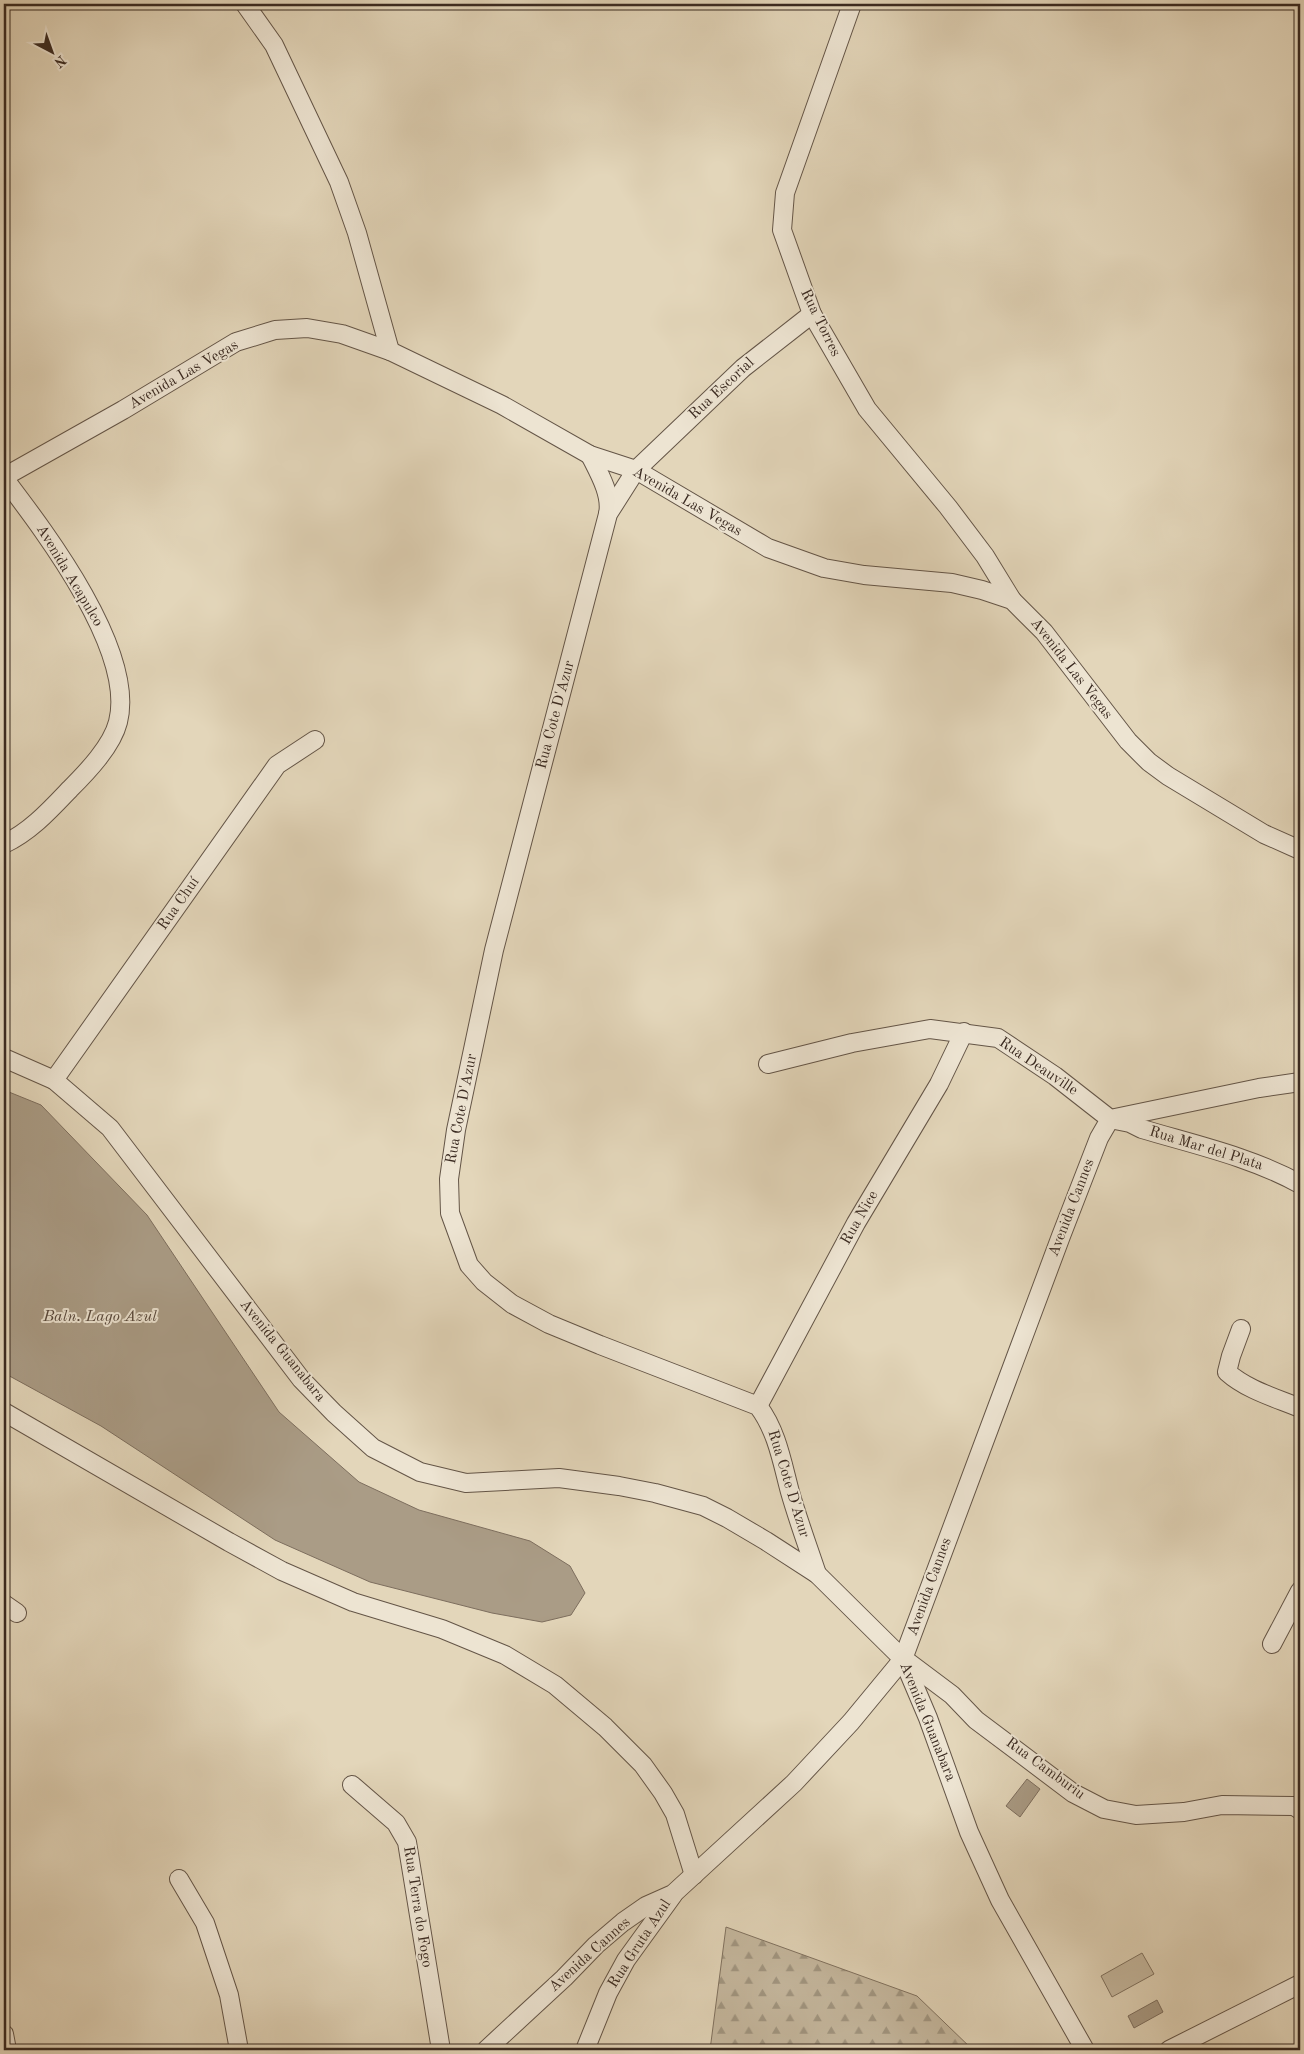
<svg xmlns="http://www.w3.org/2000/svg" width="1304" height="2054" font-family="'Old Standard TT',serif">
<style>
.grass{fill:#c6b9a0;stroke:#807260}
.forest{fill:url(#forest-firs);stroke:#807260}
.water{fill:#aa9c86;stroke:#7d6e5e}
.lines{fill:none;stroke-linecap:round;stroke-linejoin:round}
.minor-casing{stroke:#645547;stroke-width:20}
.minor{stroke:#ede4d2;stroke-width:18}
.labels{text-anchor:middle;dominant-baseline:central;stroke-width:4;stroke-linejoin:round;paint-order:stroke}
.street-label{font-size:15px;fill:#3a2a21;stroke:#ede4d2}
.water-label{font-size:16px;font-style:italic;fill:#56463a;stroke:#ede4d2}
</style>
<defs>
<pattern id="forest-firs" width="22" height="20" patternUnits="userSpaceOnUse" patternTransform="scale(1.25)"><rect width="22" height="20" fill="#c6b9a0"/><path d="M5 1l3.5 6h-7zM16 11l3.5 6h-7z" fill="#a29782"/></pattern>
</defs>
<rect width="100%" height="100%" fill="#e3d6ba"/>
<filter id="stains"><feTurbulence type="fractalNoise" baseFrequency=".004" numOctaves="4"/><feColorMatrix values="0 0 0 0 .2 0 0 0 0 .09 0 0 0 0 .02 0 0 0 .5 -.17"/></filter>
<radialGradient id="worn" r=".72"><stop offset=".6" stop-color="#630" stop-opacity="0"/><stop offset="1" stop-color="#630" stop-opacity=".3"/></radialGradient>
<path class="grass" d="M1142 1953 1154 1974 1112 1997 1101 1976Z"/>
<path class="forest" d="M726 1927 917 1996 973 2050H710Z"/>
<g class="water">
<path d="M4 1090 41 1105 147 1215 279 1412 359 1482 419 1510 530 1541 570 1566 585 1593 571 1615 542 1622 492 1613 370 1582 275 1540 101 1426 4 1373Z"/>
<path d="M1027 1779 1040 1789 1020 1817 1006 1806Z"/>
<path d="M1157 2000 1163 2012 1134 2028 1128 2016Z"/>
</g>
<g class="lines">
<defs>
<g id="minor">
<path d="M245 4 274 45 339 182 357 233 390 351"/>
<path d="M852 4 785 193 782 230 812 314 867 409 948 507 985 556 1012 600"/>
<path d="M812 314 743 368 636 470 608 514 494 950 456 1130 449 1179 450 1213 469 1265 484 1282 512 1304 549 1324 600 1345 758 1406C777 1431 782 1462 790 1492 798 1520 808 1547 817 1574"/>
<path d="M590 455C599 473 612 495 608 514"/>
<path d="M4 477 123 410 236 342 275 330 307 328 342 334 390 351 502 405 590 455 636 470 768 548 824 568 864 575 952 583 982 590 1012 600 1044 632 1128 741 1149 762 1168 776 1264 834 1300 850"/>
<path d="M4 478C45 532 136 651 118 722 112 746 87 772 70 789 50 810 30 832 4 844"/>
<path d="M4 1058 54 1080 110 1128 301 1379 334 1413 373 1448 420 1472 466 1483 559 1478 619 1486 655 1493 703 1506 727 1518 766 1541 817 1574 903 1659 928 1718 969 1832 1000 1900 1085 2050"/>
<path d="M768 1064 852 1043 930 1029 998 1038 1055 1076 1110 1119 1130 1123 1142 1129C1196 1145 1251 1157 1300 1184"/>
<path d="M54 1080 277 765 315 740"/>
<path d="M1115 1118 1259 1088 1300 1082"/>
<path d="M1241 1329 1231 1356 1227 1372C1247 1390 1276 1398 1300 1408"/>
<path d="M758 1406 856 1223 939 1084 964 1032"/>
<path d="M4 1412 229 1542 282 1571 353 1602 442 1629 505 1655 555 1685 605 1727 643 1765 663 1793 675 1814 694 1875"/>
<path d="M4 1604 17 1613"/>
<path d="M1272 1644 1300 1591"/>
<path d="M904 1659 952 1695 976 1720 1073 1793 1104 1809 1136 1815 1184 1812 1222 1805 1294 1806 1300 1810"/>
<path d="M352 1785 396 1823 407 1842 441 2050"/>
<path d="M179 1879 205 1923 229 1995 239 2050"/>
<path d="M4 2034 7 2050"/>
<path d="M486 2050 564 1978 596 1945 623 1922 646 1906 673 1894 794 1783 851 1722 903 1659 1061 1236 1099 1138 1110 1119"/>
<path d="M585 2050 608 1993 626 1960 673 1895"/>
<path d="M1169 2050 1300 1984"/>
</g>
</defs>
<use href="#minor" class="minor-casing"/>
<use href="#minor" class="minor"/>
</g>
<g class="labels">
<g class="street-label">
<text transform="translate(820 323) rotate(64)">Rua Torres</text>
<text transform="translate(184 375) rotate(-30)">Avenida Las Vegas</text>
<text transform="translate(722 389) rotate(-43)">Rua Escorial</text>
<text transform="translate(687 502) rotate(30)">Avenida Las Vegas</text>
<text transform="translate(69 576) rotate(59)">Avenida Acapulco</text>
<text transform="translate(1071 669) rotate(52)">Avenida Las Vegas</text>
<text transform="translate(556 715) rotate(-75)">Rua Cote D'Azur</text>
<text transform="translate(179 904) rotate(-55)">Rua Chuí</text>
<text transform="translate(1038 1067) rotate(34)">Rua Deauville</text>
<text transform="translate(462 1109) rotate(-79)">Rua Cote D'Azur</text>
<text transform="translate(1206 1149) rotate(17)">Rua Mar del Plata</text>
<text transform="translate(1072 1208) rotate(-69)">Avenida Cannes</text>
<text transform="translate(860 1218) rotate(-60)">Rua Nice</text>
<text transform="translate(282 1351) rotate(51)">Avenida Guanabara</text>
<text transform="translate(788 1484) rotate(73)">Rua Cote D'Azur</text>
<text transform="translate(930 1587) rotate(-70)">Avenida Cannes</text>
<text transform="translate(927 1722) rotate(68)">Avenida Guanabara</text>
<text transform="translate(1045 1769) rotate(36)">Rua Camburiu</text>
<text transform="translate(417 1907) rotate(81)">Rua Terra do Fogo</text>
<text transform="translate(640 1944) rotate(-57)">Rua Gruta Azul</text>
<text transform="translate(590 1955) rotate(-42)">Avenida Cannes</text>
</g>
<g class="water-label">
<text x="100" y="1317">Baln. Lago Azul</text>
</g>
</g>
<rect width="1304" height="2054" fill="none" stroke="#e3d6ba" stroke-width="20"/>
<rect x="5" y="5" width="1294" height="2044" fill="none" stroke="#3a2a21" stroke-width="2.5"/>
<rect x="10" y="10" width="1284" height="2034" fill="none" stroke="#3a2a21"/>
<g transform="translate(52 52) rotate(139)" stroke="#ede4d2" stroke-width="4" paint-order="stroke">
<path d="M0-4L9 19L0 12L-9 19Z" fill="#3a2a21"/>
<text y="-8" font-size="14" font-weight="bold" text-anchor="middle" fill="#3a2a21">N</text>
</g>
<rect width="100%" height="100%" filter="url(#stains)"/>
<rect width="100%" height="100%" fill="url(#worn)"/>
</svg>
